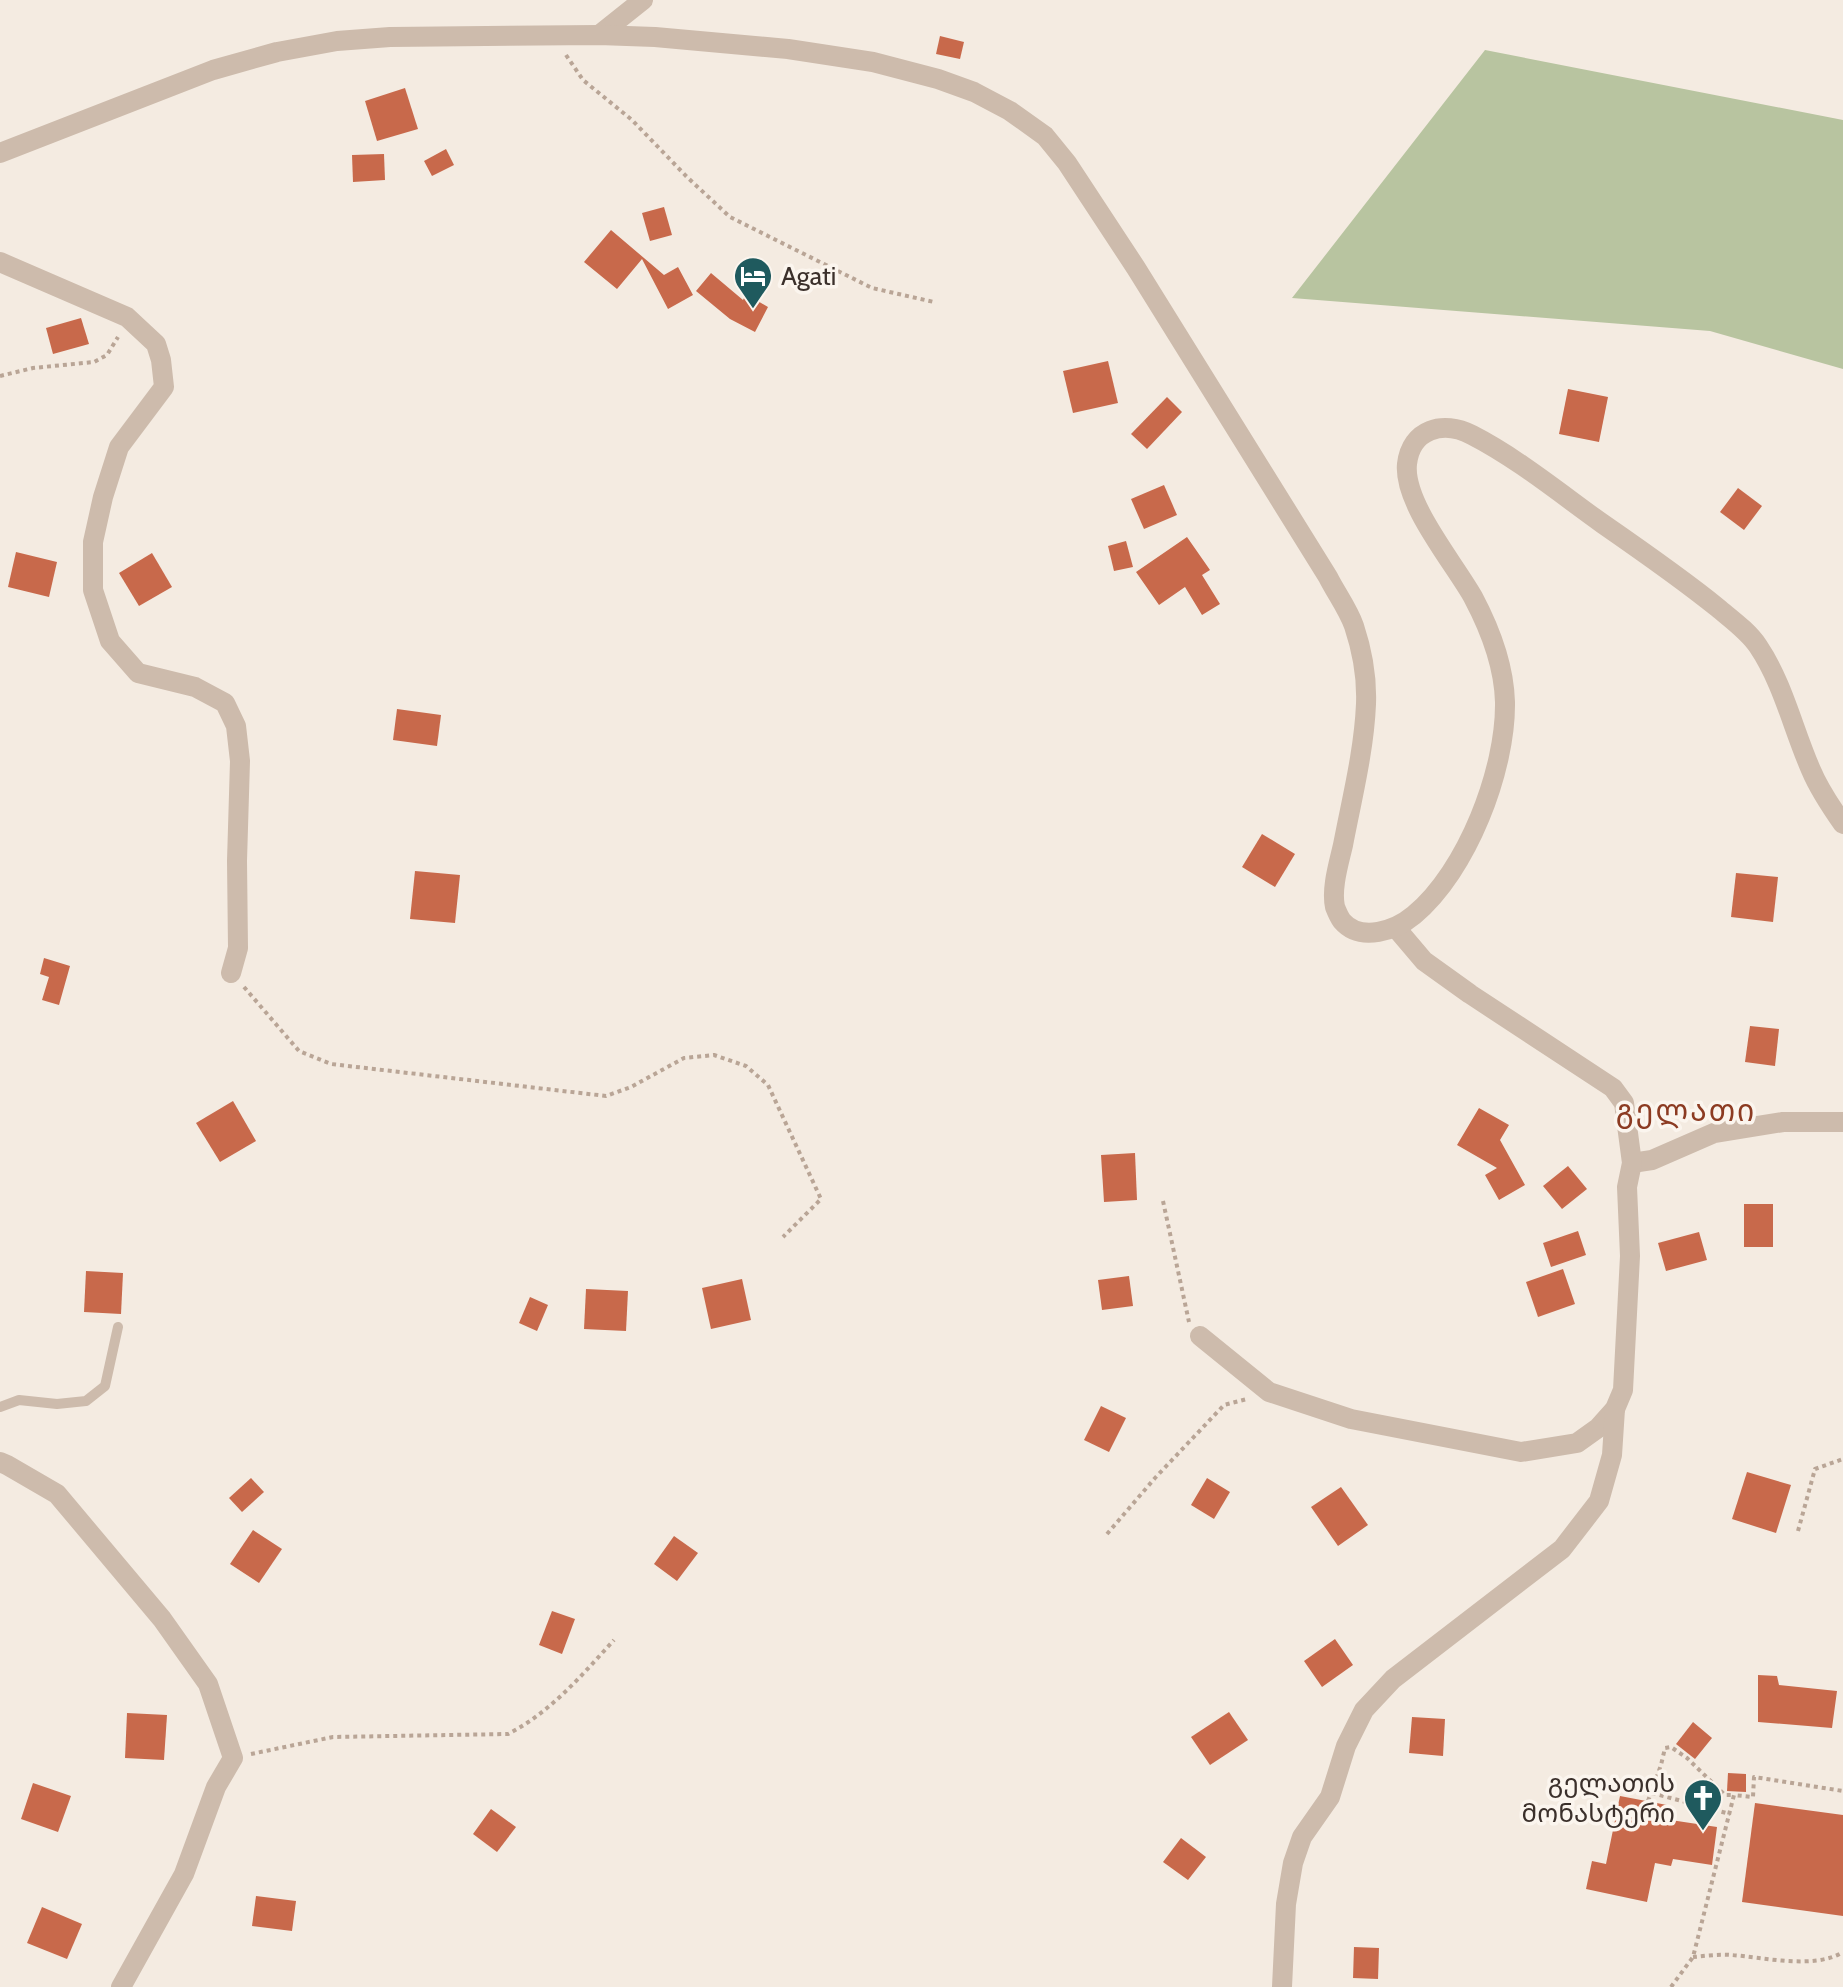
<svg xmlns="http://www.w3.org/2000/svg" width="1843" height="1987" font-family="Cabin,'Noto Sans Georgian',sans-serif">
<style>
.green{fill:#b8c4a0}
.building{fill:#c8694b}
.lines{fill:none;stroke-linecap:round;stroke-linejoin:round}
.path{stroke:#b9a596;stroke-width:4;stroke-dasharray:4 4;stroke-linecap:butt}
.service{stroke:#cdbbac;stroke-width:10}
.minor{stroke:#cdbbac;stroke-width:20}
.tertiary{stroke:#cdbbac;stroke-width:20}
.labels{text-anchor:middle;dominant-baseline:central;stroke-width:7;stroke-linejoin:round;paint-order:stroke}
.poi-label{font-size:26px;fill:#3b302b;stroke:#fbf5ee;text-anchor:start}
.quarter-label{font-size:30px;letter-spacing:2px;fill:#8c3b22;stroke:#fbf5ee}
</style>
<rect width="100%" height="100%" fill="#f4ebe1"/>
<path class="green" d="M1485 50 1843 120V369L1710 331 1292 298Z"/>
<g class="building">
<path d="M940 36 964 42 960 59 936 54Z"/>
<path d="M405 88 418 129 377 141 365 101Z"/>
<path d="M446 149 454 165 432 176 424 161Z"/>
<path d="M384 154 385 180 353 182 352 155Z"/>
<path d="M664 207 672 235 650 241 642 213Z"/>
<path d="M611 230 664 275 678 267 693 295 668 309 642 259 617 289 584 262Z"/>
<path d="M711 273 743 300 746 294 768 307 755 332 730 319 696 291Z"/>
<path d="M81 318 89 344 53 354 46 328Z"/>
<path d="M1108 361 1118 403 1073 413 1063 371Z"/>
<path d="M1568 389 1608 397 1599 442 1559 434Z"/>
<path d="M1167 397 1182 412 1147 449 1131 434Z"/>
<path d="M1164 485 1177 515 1144 529 1131 499Z"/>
<path d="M1738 488 1762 506 1744 530 1720 512Z"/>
<path d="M1187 537 1210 570 1202 575 1220 604 1202 615 1185 587 1159 605 1136 572Z"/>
<path d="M1126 541 1133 567 1114 571 1108 546Z"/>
<path d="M16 552 57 562 49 597 8 587Z"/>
<path d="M152 553 172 587 139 606 119 573Z"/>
<path d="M397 709 441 715 437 746 393 740Z"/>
<path d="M1262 834 1295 854 1275 887 1242 867Z"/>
<path d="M415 871 460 875 455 923 410 919Z"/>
<path d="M1736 873 1778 877 1773 922 1731 917Z"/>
<path d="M44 958 70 966 59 1005 42 1000 49 977 40 974Z"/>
<path d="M1750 1026 1779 1029 1775 1066 1745 1062Z"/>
<path d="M233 1101 256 1141 220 1162 196 1123Z"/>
<path d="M1479 1108 1509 1125 1500 1140 1525 1185 1499 1200 1485 1175 1497 1168 1457 1145Z"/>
<path d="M1135 1153 1137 1200 1104 1202 1101 1155Z"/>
<path d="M1568 1166 1587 1189 1562 1209 1543 1186Z"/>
<rect x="1744" y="1204" width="29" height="43"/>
<path d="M1578 1231 1586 1255 1551 1267 1543 1243Z"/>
<path d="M1699 1232 1707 1260 1666 1271 1658 1243Z"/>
<path d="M1563 1269 1575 1304 1538 1317 1526 1282Z"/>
<path d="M86 1271 123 1273 121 1314 84 1312Z"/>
<path d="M1129 1276 1133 1306 1102 1310 1098 1280Z"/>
<path d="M742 1279 751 1320 711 1329 702 1288Z"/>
<path d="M586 1289 628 1291 626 1331 584 1329Z"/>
<path d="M530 1297 548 1305 537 1331 519 1323Z"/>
<path d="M1101 1406 1126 1418 1109 1452 1084 1440Z"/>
<path d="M1747 1472 1791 1485 1776 1533 1732 1519Z"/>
<path d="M251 1478 264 1492 242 1512 229 1498Z"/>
<path d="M1207 1478 1230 1492 1214 1519 1191 1505Z"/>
<path d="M1341 1487 1368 1525 1338 1546 1311 1507Z"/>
<path d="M253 1530 282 1549 259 1583 230 1564Z"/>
<path d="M674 1536 698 1553 677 1581 654 1564Z"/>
<path d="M552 1611 575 1619 562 1654 539 1645Z"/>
<path d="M1335 1639 1353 1665 1322 1687 1304 1661Z"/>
<path d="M1758 1675 1777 1676 1779 1685 1837 1691 1832 1728 1758 1722Z"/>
<path d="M1229 1712 1248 1740 1210 1765 1191 1737Z"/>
<path d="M127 1713 167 1715 164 1760 125 1758Z"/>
<path d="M1412 1717 1445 1719 1443 1756 1409 1753Z"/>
<path d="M1693 1722 1712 1738 1695 1759 1676 1744Z"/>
<path d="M1728 1773 1746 1774V1792L1727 1791Z"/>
<path d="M33 1783 71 1796 58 1832 21 1819Z"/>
<path d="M1620 1796 1667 1805 1664 1819 1717 1827 1712 1865 1673 1859 1671 1866 1655 1863 1647 1902 1586 1889 1592 1861 1606 1864Z"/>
<path d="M1755 1803 1843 1815V1916L1742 1902Z"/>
<path d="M491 1809 516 1827 497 1852 473 1834Z"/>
<path d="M1181 1838 1206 1857 1188 1880 1163 1862Z"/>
<path d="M256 1896 296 1901 292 1931 252 1926Z"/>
<path d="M42 1907 82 1924 67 1959 27 1943Z"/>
<path d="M1354 1947 1379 1948 1378 1979 1353 1978Z"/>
</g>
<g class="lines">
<g class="path">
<path d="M566 55 583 80 632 120 687 177 730 217 872 288 934 302"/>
<path d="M0 376 33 368 94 362 107 355 118 337"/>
<path d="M244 987 299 1051 331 1064 606 1096 631 1087 684 1058 714 1055 746 1066 768 1085 821 1199 783 1237"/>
<path d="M1163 1201 1189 1322"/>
<path d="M1798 1531 1815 1469 1843 1459"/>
<path d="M1107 1534 1155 1478 1224 1405 1247 1399"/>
<path d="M251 1754 333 1737 508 1734C551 1712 582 1675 614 1640"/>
<path d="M1652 1793 1730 1814"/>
<path d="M1648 1801 1661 1765 1665 1748 1671 1747 1687 1758 1725 1795H1734"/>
<path d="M1693 1957C1705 1956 1718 1954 1731 1955 1763 1957 1814 1970 1843 1952"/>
<path d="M1671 1987 1693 1957 1734 1795 1753 1797 1754 1777 1843 1791"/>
</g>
<path class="service" d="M0 1407 19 1400 57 1404 86 1401 105 1386 118 1327"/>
<g class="minor">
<path d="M599 35 643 0"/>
<path d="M0 262 127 317 156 344 161 360 164 387 119 447 103 497 93 542V590L110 641 138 673 195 687 225 703 236 726 240 761 237 861 238 948 231 973"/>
<path d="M1632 1163 1652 1160 1714 1133 1783 1122H1843"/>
<path d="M1200 1336 1269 1392 1351 1419 1521 1452 1577 1443 1598 1428 1615 1409 1623 1390 1630 1256 1627 1187 1632 1163 1624 1103 1613 1088 1470 994 1424 961 1396 928"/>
<path d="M0 1462 7 1465 57 1494 162 1619 208 1684 233 1758 216 1787 184 1874 121 1987"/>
<path d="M1282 1987 1286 1904 1293 1863 1302 1837 1330 1797 1346 1746 1364 1710 1393 1679 1562 1549 1599 1501 1612 1455 1615 1409"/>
</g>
<path class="tertiary" d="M0 153 213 70 277 52 337 41 390 37 599 35 655 37 788 49 873 62 938 79 974 92 1010 111 1045 136 1067 163 1136 268 1328 577C1336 593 1348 609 1354 626 1362 650 1367 678 1366 704 1364 751 1352 798 1343 845 1339 863 1331 888 1335 907 1337 912 1339 917 1342 921 1361 943 1396 930 1414 915 1467 871 1506 770 1505 702 1504 665 1490 629 1473 597 1454 563 1403 503 1407 464 1411 429 1443 420 1472 435 1517 458 1561 494 1603 524 1642 551 1681 578 1718 608 1731 619 1748 631 1758 646 1783 683 1793 729 1811 770 1819 789 1831 807 1843 824"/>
</g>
<defs>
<symbol id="hotel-pin" viewBox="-11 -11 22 30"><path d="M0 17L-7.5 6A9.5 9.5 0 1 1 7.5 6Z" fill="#1f5a5e" stroke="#fbf5ee"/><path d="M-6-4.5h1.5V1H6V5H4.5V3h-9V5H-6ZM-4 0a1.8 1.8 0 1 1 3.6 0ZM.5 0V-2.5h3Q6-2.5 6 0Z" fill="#fff"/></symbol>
<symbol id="church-pin" viewBox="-11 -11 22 30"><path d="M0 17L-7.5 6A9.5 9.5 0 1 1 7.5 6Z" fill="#1f5a5e" stroke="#fbf5ee"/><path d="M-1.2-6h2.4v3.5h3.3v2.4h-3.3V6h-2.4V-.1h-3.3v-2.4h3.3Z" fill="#fff"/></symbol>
</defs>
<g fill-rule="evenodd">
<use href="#hotel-pin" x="731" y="254" width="44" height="60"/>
<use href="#church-pin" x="1681" y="1776" width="44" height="60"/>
</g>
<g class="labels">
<g class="poi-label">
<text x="781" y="276">Agati</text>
<text x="1675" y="1783" text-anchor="end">გელათის<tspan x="1675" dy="30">მონასტერი</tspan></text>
</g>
<g class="quarter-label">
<text x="1686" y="1110">გელათი</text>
</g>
</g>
</svg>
